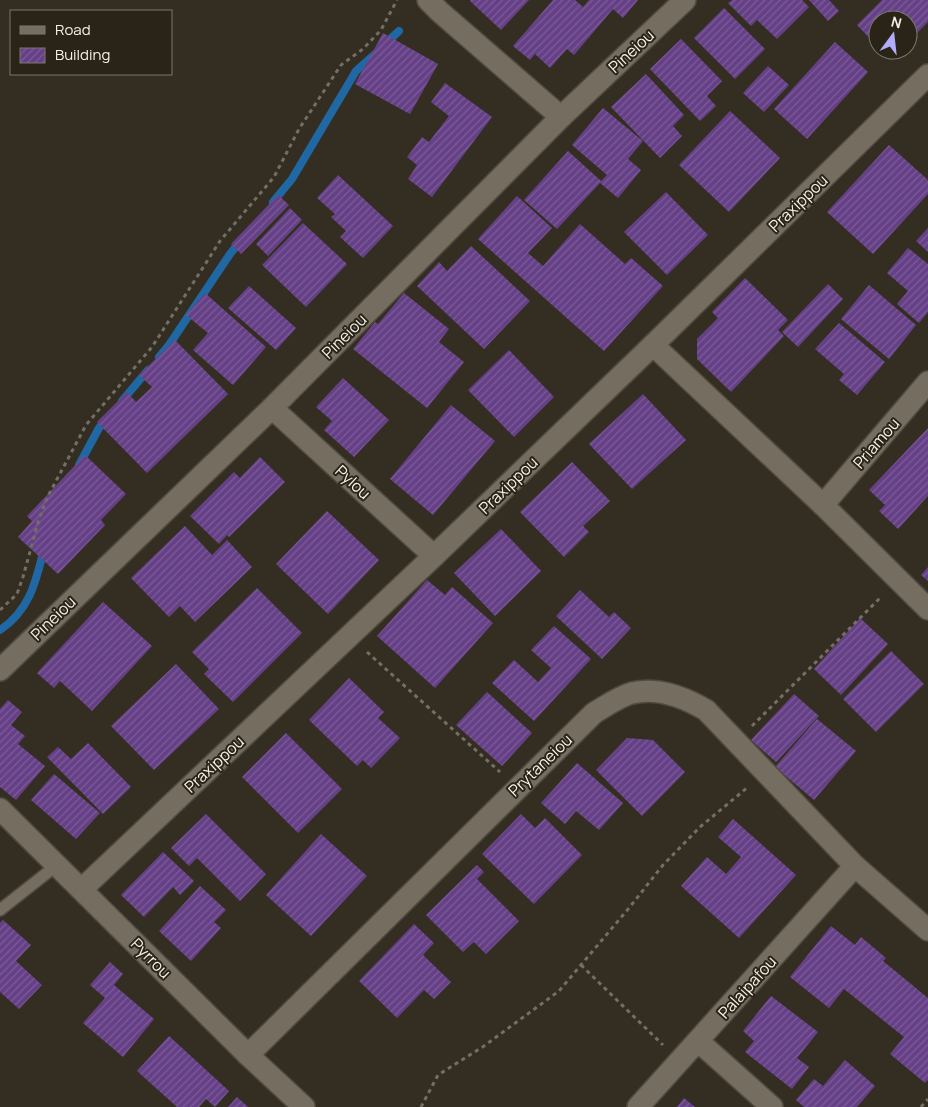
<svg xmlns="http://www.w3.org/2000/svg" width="928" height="1107" font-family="Manrope,sans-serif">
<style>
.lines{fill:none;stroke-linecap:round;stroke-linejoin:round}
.stream{stroke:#2068a4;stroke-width:8}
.building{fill:url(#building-hatch)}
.service-casing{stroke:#504b40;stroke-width:14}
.minor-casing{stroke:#504b40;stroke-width:24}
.path{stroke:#746f64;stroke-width:3;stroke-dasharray:4 4;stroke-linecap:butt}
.service{stroke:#756d5f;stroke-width:11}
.minor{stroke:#756d5f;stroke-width:21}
.labels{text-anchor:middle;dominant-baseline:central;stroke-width:4;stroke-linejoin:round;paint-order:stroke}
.street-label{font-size:16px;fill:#f5f1e9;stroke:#2a2418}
</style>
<defs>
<pattern id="building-hatch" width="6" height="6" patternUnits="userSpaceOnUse" patternTransform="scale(1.25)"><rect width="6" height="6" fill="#654087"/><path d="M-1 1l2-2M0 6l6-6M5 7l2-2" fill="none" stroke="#7c5c98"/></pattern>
</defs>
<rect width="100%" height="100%" fill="#342e22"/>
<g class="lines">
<g class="stream">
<path d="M385 44 399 31"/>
<path d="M273 202 292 179 356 71 375 54"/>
<path d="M159 357 169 345 230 254 241 240"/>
<path d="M122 401 148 370"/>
<path d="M79 465 99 428 106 419"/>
<path d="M0 630C30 610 36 581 44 549"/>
</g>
</g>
<g class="building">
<path d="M471 0H529L501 30 470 1Z"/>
<path d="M553 0H575L583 7 589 0H638L623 18 613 9 574 55 567 49 550 68 535 54 530 60 513 46Z"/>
<path d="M732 0H802L809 7 777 39 757 20 751 26 728 3Z"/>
<path d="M809 0H829L839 11 828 21Z"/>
<path d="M882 0H928V22L908 42V20H878V47L857 25Z"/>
<path d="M724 8 765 49 735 79 694 38Z"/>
<path d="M383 33 438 64 410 114 355 84Z"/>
<path d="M681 39 722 81 707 96 716 106 700 121 650 69Z"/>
<path d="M835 42 868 72 807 139 774 109Z"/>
<path d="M881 50H900L891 60Z"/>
<path d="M768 66 789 85 764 112 743 93Z"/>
<path d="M646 74 684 115 673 126 682 136 660 158 611 107Z"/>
<path d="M445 83 492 117 432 197 408 179 417 165 407 157 422 137 429 142 449 116 431 102Z"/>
<path d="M603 108 643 141 628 159 641 170 618 198 600 183 557 229 524 200 568 151 601 181 607 175 572 145Z"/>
<path d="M730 111 780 158 729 212 679 165Z"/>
<path d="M889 145 928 180V194L873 254 827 212Z"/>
<path d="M338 175 393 226 363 258 340 237 346 231 331 217 335 214 317 198Z"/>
<path d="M666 192 708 235 667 275 624 232Z"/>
<path d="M278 195 289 205 241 254 231 244Z"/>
<path d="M517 196 552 228 528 253 543 266 580 224 625 264 631 258 663 286 604 351 478 239Z"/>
<path d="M290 208 302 220 268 256 256 244Z"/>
<path d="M303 223 347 264 306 307 262 265Z"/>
<path d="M928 228V252L916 241Z"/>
<path d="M471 246 530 301 484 349 417 286 439 262 447 271Z"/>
<path d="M908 248 928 264V312L919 323 897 304 908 291 887 273Z"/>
<path d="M745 278 788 320 778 330 784 336 731 392 697 359V339L718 318 712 312Z"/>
<path d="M828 284 843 299 798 347 782 332Z"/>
<path d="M869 285 916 325 889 359 841 319Z"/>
<path d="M249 286 296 328 276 350 228 308Z"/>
<path d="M205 293 266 347 233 385 193 350 208 333 186 315Z"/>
<path d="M404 293 449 329 439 342 464 362 427 408 353 349 375 322 378 324Z"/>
<path d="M839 323 885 362 857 395 839 380 844 374 815 349Z"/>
<path d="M175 340 228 394 147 473 97 422 127 392 136 402 152 387 139 375Z"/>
<path d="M509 350 554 397 514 437 468 390Z"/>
<path d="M343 378 389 420 354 457 324 430 332 421 316 407Z"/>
<path d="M643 394 686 440 632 489 589 444Z"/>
<path d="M451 405 495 441 433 515 390 479Z"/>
<path d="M928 428V496L898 529 879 511 885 505 869 490Z"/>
<path d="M85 455 126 494 101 520 105 525 58 574 18 537 32 521 27 516Z"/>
<path d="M260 457 285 482 229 537 227 535 219 544 190 516 234 472 240 478Z"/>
<path d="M572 462 610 501 583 526 589 532 564 557 520 512Z"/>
<path d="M327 511 379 560 328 614 276 564Z"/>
<path d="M185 526 212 555 227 540 252 567 195 622 180 606 169 617 131 578Z"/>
<path d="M501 529 541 571 495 616 454 573Z"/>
<path d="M928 567V581L921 575Z"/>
<path d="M427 580 445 595 452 587 493 623 435 688 377 636Z"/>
<path d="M257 588 302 633 233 702 204 674 209 669 192 652Z"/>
<path d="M580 590 609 617 614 612 631 628 602 659 556 616Z"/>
<path d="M103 602 152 646 92 711 60 681 54 688 37 673Z"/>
<path d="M860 618 888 644 841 695 814 669Z"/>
<path d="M554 626 591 659 534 721 492 683 514 660 538 682 551 668 531 650Z"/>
<path d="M891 651 924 684 876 732 843 699Z"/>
<path d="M176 664 219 709 154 770 111 726Z"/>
<path d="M349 678 384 712 378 718 400 738 371 768 363 760 357 766 309 720Z"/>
<path d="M487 692 532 733 502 766 456 725Z"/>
<path d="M794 694 819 716 776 762 751 740Z"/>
<path d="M8 700 22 712 11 725 25 736 18 744 45 766 16 800 0 787V709Z"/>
<path d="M817 719 856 751 814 800 775 767Z"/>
<path d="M286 733 342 789 298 833 242 777Z"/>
<path d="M627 738 653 740 685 772 642 816 596 770Z"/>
<path d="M88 743 131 787 103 814 47 757 58 747 71 759Z"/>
<path d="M577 763 623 803 599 830 576 811 565 824 541 803Z"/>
<path d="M54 774 100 813 76 839 31 800Z"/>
<path d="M206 814 266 874 240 901 197 858 189 866 171 848Z"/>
<path d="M521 814 535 828 545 818 582 855 534 904 482 854Z"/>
<path d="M733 819 796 875 739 938 681 886 707 857 726 874 741 857 718 837Z"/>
<path d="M321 834 367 876 311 936 266 895Z"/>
<path d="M163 852 194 881 180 895 173 887 144 917 121 895Z"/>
<path d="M477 865 484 872 477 879 519 921 486 954 474 942 463 952 426 915Z"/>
<path d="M200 886 226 910 214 922 221 928 191 961 159 931Z"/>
<path d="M3 920 31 945 16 961 42 985 19 1009 0 992V923Z"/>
<path d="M414 924 434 943 423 955 451 982 434 999 424 990 397 1018 359 981Z"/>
<path d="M831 926 855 945 861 937 886 958 883 961 928 998V1080L925 1083 890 1054 904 1037 844 989 829 1008 790 977Z"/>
<path d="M110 962 123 974 114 985 154 1019 123 1057 83 1023 105 998 90 985Z"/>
<path d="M771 996 818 1032 797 1058 809 1067 792 1089 745 1052 754 1041 743 1031Z"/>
<path d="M169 1036 229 1091 215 1107 206 1099 199 1107H177L137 1071Z"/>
<path d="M845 1060 875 1086 857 1107H804L796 1100 814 1079 823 1086Z"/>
<path d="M237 1097 248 1107H228Z"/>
<path d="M684 1098 695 1107H677Z"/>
</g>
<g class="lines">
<defs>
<path id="service" d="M0 910 57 865"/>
<g id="minor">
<path d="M428 0 440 12 561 117"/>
<path d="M653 345 823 505 928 609"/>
<path d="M272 408 434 556"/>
<path d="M823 505 928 382"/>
<path d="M0 670 272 408 561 117 685 0"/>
<path d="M0 809 248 1055 304 1107"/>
<path d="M82 889 434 556 653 345 928 75"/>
<path d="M698 1041 772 1107"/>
<path d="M248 1055 594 713C606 706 618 697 632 693 657 687 684 697 706 710L855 866 928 930"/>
<path d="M638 1107 855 866"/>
</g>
</defs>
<use href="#service" class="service-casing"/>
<use href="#minor" class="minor-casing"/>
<g class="path">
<path d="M0 610 17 594 23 577 39 519 48 496 86 425 152 347 220 241 274 177 299 129 341 65 363 49 381 30 397 0"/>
<path d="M367 652 500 772"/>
<path d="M752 726 882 596"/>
<path d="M581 965 663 1045"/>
<path d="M421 1107 438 1075 484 1046 559 991 629 908 663 865 700 827 748 787"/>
<path d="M921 1107 928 1099"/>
</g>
<use href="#service" class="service"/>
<use href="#minor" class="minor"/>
</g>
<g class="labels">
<g class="street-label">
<text transform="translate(631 51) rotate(-43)">Pineiou</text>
<text transform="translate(798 203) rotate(-44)">Praxippou</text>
<text transform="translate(344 336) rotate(-45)">Pineiou</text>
<text transform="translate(876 443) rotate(-49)">Priamou</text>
<text transform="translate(353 482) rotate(43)">Pylou</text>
<text transform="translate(508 485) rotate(-44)">Praxippou</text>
<text transform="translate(53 618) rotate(-44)">Pineiou</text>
<text transform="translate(214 764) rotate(-43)">Praxippou</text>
<text transform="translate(540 765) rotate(-44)">Prytaneiou</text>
<text transform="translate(151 958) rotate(45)">Pyrrou</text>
<text transform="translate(747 987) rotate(-48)">Palaipafou</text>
</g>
</g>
<rect x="10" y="10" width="162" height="65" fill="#2a2418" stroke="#7b766c"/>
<rect x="20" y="26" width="25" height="8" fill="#756d5f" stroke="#7b766c"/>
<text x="55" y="35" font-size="15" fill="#f5f1e9">Road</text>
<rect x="20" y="48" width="25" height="15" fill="url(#building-hatch)" stroke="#7b766c"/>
<text x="55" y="60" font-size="15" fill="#f5f1e9">Building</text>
<g transform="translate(893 35) rotate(15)"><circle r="24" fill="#2a2418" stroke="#7b766c"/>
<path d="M0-4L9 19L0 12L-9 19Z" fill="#b1adfa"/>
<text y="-8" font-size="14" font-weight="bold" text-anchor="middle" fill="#f5f1e9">N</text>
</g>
</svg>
